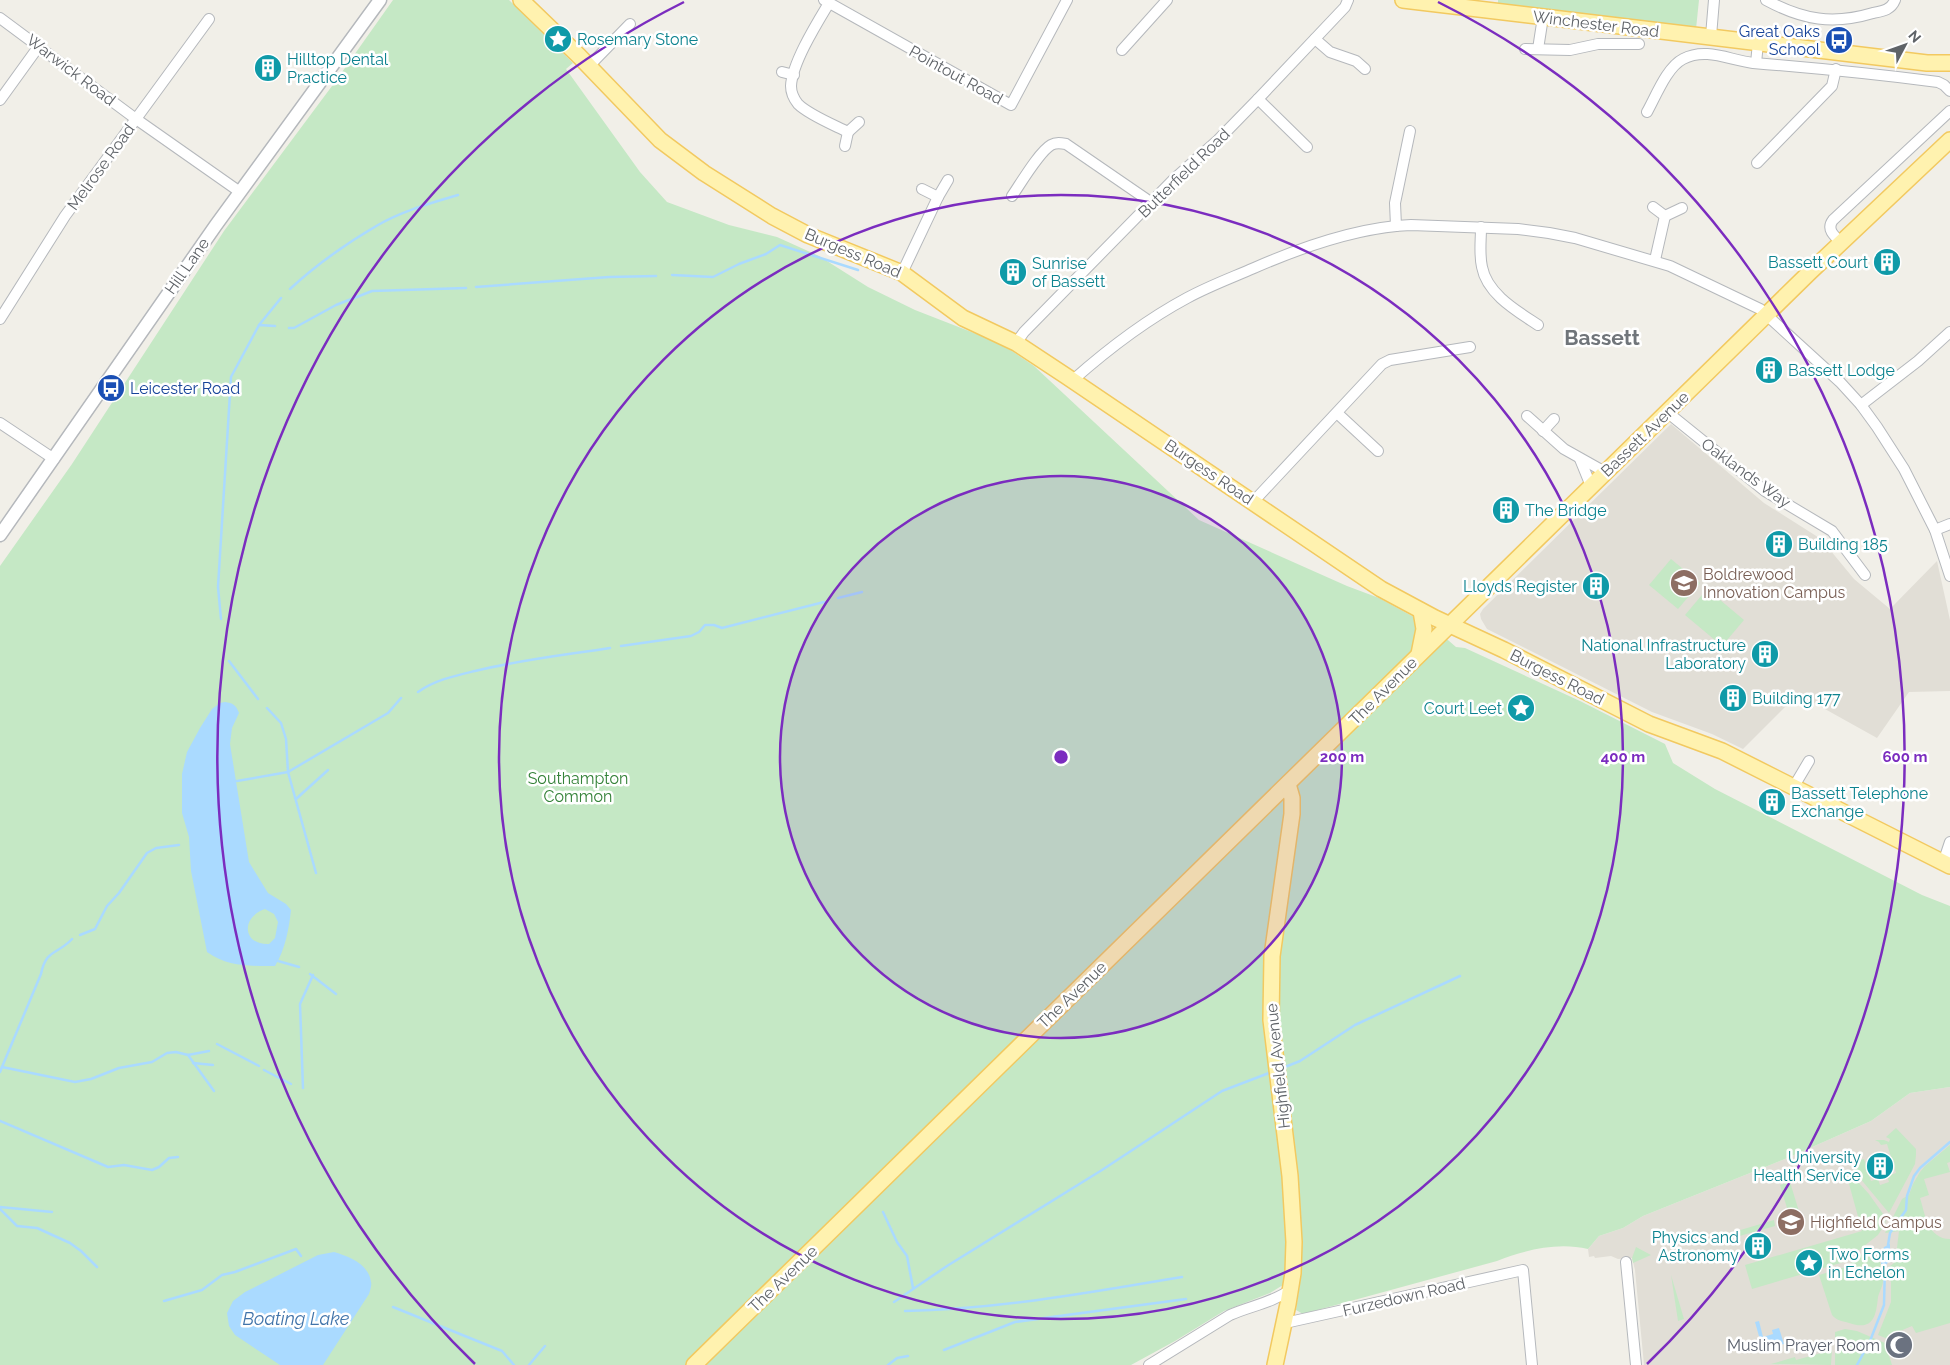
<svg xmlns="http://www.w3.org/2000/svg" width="1950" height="1365" font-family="Raleway,sans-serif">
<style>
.education{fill:#e1ded6}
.green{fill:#c5e8c5}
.water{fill:#aadaff;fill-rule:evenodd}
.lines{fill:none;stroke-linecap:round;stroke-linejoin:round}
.stream{stroke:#aadaff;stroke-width:2.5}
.minor-casing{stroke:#b5b8bc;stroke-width:12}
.tertiary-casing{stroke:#b5b8bc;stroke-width:15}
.primary-casing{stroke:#f2c960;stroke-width:18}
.minor{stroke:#fff;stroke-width:10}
.tertiary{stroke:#fff;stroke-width:12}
.primary{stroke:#fff2af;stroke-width:15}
.ring{fill:none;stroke:#7b2cbf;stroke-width:2.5}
.labels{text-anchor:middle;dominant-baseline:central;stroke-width:5;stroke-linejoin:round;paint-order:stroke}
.street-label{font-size:16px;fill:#5f6368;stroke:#fff}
.transit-label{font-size:16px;fill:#164399;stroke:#fff;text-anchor:end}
.culture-label{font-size:16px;fill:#0d838f;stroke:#fff;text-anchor:start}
.education-label{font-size:16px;fill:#785e54;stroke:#fff;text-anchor:start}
.park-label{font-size:16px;fill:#348238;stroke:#fff}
.worship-label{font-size:16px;fill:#5b616d;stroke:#fff;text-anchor:end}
.water-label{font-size:18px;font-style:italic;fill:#4174aa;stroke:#fff}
.district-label{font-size:21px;font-weight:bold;fill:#70757a;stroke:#fff}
.centre{fill:#7b2cbf;stroke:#fff;stroke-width:2.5}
.ring-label{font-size:15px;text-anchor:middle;font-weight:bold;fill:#7b2cbf;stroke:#fff;stroke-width:5;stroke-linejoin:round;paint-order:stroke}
</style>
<rect width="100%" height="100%" fill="#f1efe8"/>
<g class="education">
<path d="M1671 424 1764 503 1821 539 1854 579 1890 609 1937 561 1950 620V691L1909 692 1877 738 1798 694 1743 749 1712 734 1652 712 1487 629 1481 619 1480 614 1483 609Z"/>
<path d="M1950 1087V1365H1644L1635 1270 1632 1258 1618 1259 1611 1256 1595 1258 1594 1256 1589 1257 1588 1249 1599 1236 1623 1228 1643 1216 1785 1159 1871 1121 1910 1093Z"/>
</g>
<g class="green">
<path d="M393 0H509L573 63 566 69 640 172 667 202 729 225 777 237 819 256 868 287 915 310 992 340 1012 351 1034 366 1199 520 1347 586 1379 598 1434 628 1456 647 1465 648 1580 701 1665 744 1673 763 1715 789 1922 895 1950 906V1087L1910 1093 1871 1121 1785 1159 1643 1216 1623 1228 1599 1236 1588 1249C1557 1242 1525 1250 1497 1261L1303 1314 1296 1310 1300 1283 1283 1285 1270 1293 1224 1311 1175 1341 1131 1365H0V566L72 464 224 231 335 82Z"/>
<path d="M1498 0H1699L1696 29 1498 4Z"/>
<path d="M1671 559 1700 583 1678 609 1649 585Z"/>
<path d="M1707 589 1744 620 1722 646 1685 615Z"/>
<path d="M1896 1128 1916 1149V1155L1915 1164 1889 1213 1854 1171 1860 1160 1864 1159 1871 1181 1878 1179 1880 1185 1889 1182 1887 1176 1896 1173 1887 1144 1881 1145 1879 1142 1875 1140H1884L1889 1142 1890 1139 1886 1137Z"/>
<path d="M1950 1145V1162L1947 1163 1950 1172 1924 1179 1929 1195 1920 1198C1925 1214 1928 1239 1950 1239V1323L1916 1333 1912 1326 1893 1334 1888 1339 1878 1335 1891 1302V1282L1888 1274 1889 1267 1894 1263 1896 1256 1899 1231 1885 1233 1902 1199 1909 1195 1913 1184 1920 1172 1925 1166Z"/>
<path d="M1848 1171 1869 1194 1886 1218 1885 1224 1878 1235 1844 1262 1752 1289 1745 1265 1862 1231 1846 1173Z"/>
<path d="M1790 1182 1801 1218 1791 1221 1780 1185Z"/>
<path d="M1774 1220 1775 1226 1729 1239 1727 1234Z"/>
<path d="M1636 1247 1651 1255 1633 1263 1632 1258Z"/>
<path d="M1871 1247C1878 1254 1885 1273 1883 1282 1882 1288 1879 1292 1878 1297 1876 1317 1873 1331 1849 1323 1843 1321 1837 1321 1832 1315L1819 1275 1846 1267Z"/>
<path d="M1671 1275 1684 1319 1678 1321Z"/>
<path d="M1845 1329 1857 1331 1885 1343 1892 1365H1835V1332Z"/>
<path d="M1832 1350 1831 1365 1771 1364 1795 1357 1796 1360Z"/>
</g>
<g class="water">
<path d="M225 702C233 703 236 705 239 713L232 728 230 744 249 862 268 893 286 904 291 910C289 929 285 950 275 966 250 966 228 967 207 952L191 871 189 837 182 813V774L187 752 200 728 212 709 220 703ZM265 909 274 914 278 922 275 938 269 944C242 945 241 917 265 909Z"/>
<path d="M1890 1244V1260L1886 1265 1881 1264 1882 1259 1881 1254 1884 1247Z"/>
<path d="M334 1252C348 1256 369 1264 371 1282 372 1285 370 1291 369 1294L323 1365H280L235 1335 229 1326 227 1313 233 1301 245 1292 318 1255Z"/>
<path d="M1759 1321 1763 1337 1773 1334 1772 1330 1779 1328 1784 1344 1772 1347 1771 1344 1762 1347 1755 1322Z"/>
</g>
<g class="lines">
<g class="stream">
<path d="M672 275 713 277 739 264 766 254 780 245 858 270"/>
<path d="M476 287 609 277 656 276"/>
<path d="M290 289C316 265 347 243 378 225 402 211 431 203 458 195"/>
<path d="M259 325 281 298"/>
<path d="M289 328H294L336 305 372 291 466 288"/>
<path d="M838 598 862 592"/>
<path d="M221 619 218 587 231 377 259 325 275 326"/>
<path d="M621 646 691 636 699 632 705 625H714L722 628 824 602"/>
<path d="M229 661 258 699"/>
<path d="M418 692C435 680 454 676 475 671 519 660 565 655 610 648"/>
<path d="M267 708 281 723 286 739 288 772 316 873"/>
<path d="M237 781 288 772 388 713 401 698"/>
<path d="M296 799 328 770"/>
<path d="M80 935 95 929 107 906 119 893 147 853 156 848 179 845"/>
<path d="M278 961 299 967"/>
<path d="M310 974 336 994"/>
<path d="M217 1044 259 1066"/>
<path d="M188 1055 209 1051"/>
<path d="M193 1063 213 1065"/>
<path d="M2 1067 41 974C46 949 57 955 72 939"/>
<path d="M1285 1067 1300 1061 1355 1025 1460 976"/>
<path d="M264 1070 291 1084"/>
<path d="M0 1072 2 1067 75 1082 91 1079 119 1068 152 1062 167 1053 176 1052 188 1055 214 1091"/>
<path d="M303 1088 300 1004 313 975"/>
<path d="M0 1121 108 1167 124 1165 152 1170 159 1167 169 1158 178 1157"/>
<path d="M0 1207 52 1212"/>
<path d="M0 1209 17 1226 37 1228 70 1243 81 1251 97 1267"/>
<path d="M883 1212 897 1242 907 1256 913 1288"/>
<path d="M1888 1245 1890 1233 1906 1210 1907 1196 1914 1176 1920 1168 1950 1142"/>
<path d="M164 1301 202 1290 222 1275 235 1272 296 1249 301 1256"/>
<path d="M894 1302 947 1266 1102 1170 1222 1091 1269 1073"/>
<path d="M393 1307 502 1351 514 1365"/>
<path d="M905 1311C999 1309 1088 1293 1182 1277"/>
<path d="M944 1350 1015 1322 1186 1299"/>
<path d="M529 1365 545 1346"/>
<path d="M888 1365 897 1358 908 1356"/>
<path d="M1857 1365 1870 1341 1884 1305 1885 1265"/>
</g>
<defs>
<g id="minor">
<path d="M824 0 1011 105 1067 0"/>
<path d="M1766 0C1803 20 1833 25 1873 13 1883 11 1891 10 1895 0"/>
<path d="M829 3C817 23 792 63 791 86 791 93 794 99 798 104 809 115 834 125 848 132L859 122"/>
<path d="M0 18 136 119 240 192"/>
<path d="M1711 36 1714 0"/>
<path d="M1315 39 1330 52 1356 61 1365 69"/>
<path d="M1525 49 1570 50 1598 44H1639"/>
<path d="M1538 49 1543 17"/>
<path d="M1122 50 1167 0"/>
<path d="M1756 63 1758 43"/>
<path d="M589 66 630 24"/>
<path d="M782 72 794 75"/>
<path d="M1258 99 1307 147"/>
<path d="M0 100 39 46"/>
<path d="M1647 112C1656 96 1667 67 1683 59 1706 47 1729 60 1753 63 1815 68 1876 74 1938 82L1944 85 1950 91"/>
<path d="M845 146 848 132"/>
<path d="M1757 163 1832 86 1836 69"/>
<path d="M922 189 938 197"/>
<path d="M1012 196C1021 183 1039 152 1051 145 1056 142 1061 143 1066 144L1152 203"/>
<path d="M1653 207 1665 216 1682 208"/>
<path d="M1396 226 1395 203 1410 131"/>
<path d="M1481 227C1481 241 1479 254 1482 267 1487 294 1517 311 1538 325"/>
<path d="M1841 242C1834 236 1826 229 1833 220L1950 111"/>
<path d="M1655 260 1665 216"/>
<path d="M902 273 938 197 948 180"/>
<path d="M0 319 65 216 209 19"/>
<path d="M1016 343 1024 332 1174 179 1218 140 1258 99 1345 7 1348 0"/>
<path d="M1073 380C1108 349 1146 320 1187 298 1209 286 1231 278 1254 268 1302 247 1358 227 1411 225L1518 229 1549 233 1575 238 1670 266 1760 309 1840 382 1861 405 1877 427 1904 469 1935 530 1950 576"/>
<path d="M1861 405 1918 361 1950 332"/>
<path d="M1667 412 1765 491 1832 531 1865 575"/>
<path d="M1337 413 1378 451"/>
<path d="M1527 416 1564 449 1605 472"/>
<path d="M0 423 54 459"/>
<path d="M1543 431 1554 419"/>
<path d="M1580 459 1591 486"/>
<path d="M1253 502 1382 364 1390 360 1470 347"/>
<path d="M1935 530 1950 524"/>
<path d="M1793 788 1809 761"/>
<path d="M1943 863 1950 842"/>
<path d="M1626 1262 1636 1365"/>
<path d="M1285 1323 1523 1270 1532 1365"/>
<path d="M1149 1365 1230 1315C1250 1306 1272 1303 1290 1290"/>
</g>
<path id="tertiary" d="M0 535 216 225 380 0"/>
<g id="primary">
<path d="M521 0 579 56 660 140 704 173 772 216 808 235 902 273 963 318 1016 343 1066 376 1381 589 1435 618 1504 650 1649 724 1722 751 1950 866"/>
<path d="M1403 0 1927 63H1950"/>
<path d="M1419 654 1424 629 1421 611"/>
<path d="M694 1365 1810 272 1950 140"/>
<path d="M1275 1365 1288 1304 1293 1273 1294 1242 1290 1176 1271 1020 1272 956 1292 814V798L1288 784"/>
</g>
</defs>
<use href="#minor" class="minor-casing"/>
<use href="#tertiary" class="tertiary-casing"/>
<use href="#primary" class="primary-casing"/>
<use href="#minor" class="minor"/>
<use href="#tertiary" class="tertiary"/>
<use href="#primary" class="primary"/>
</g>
<circle cx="1061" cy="757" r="281" fill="#7b2cbf" fill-opacity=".12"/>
<g class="ring">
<circle cx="1061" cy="757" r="281"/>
<circle cx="1061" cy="757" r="562"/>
<path d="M475 1364A844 844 0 0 1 684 2M1438 2A844 844 0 0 1 1647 1364"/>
</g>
<defs>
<symbol id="sight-disc" viewBox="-11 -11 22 22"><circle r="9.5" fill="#0f9aa8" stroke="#fff"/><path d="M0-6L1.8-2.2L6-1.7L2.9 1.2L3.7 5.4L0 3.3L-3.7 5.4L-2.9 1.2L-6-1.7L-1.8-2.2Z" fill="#fff"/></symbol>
<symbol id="bus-disc" viewBox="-11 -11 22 22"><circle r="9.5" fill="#1a4fb4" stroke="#fff"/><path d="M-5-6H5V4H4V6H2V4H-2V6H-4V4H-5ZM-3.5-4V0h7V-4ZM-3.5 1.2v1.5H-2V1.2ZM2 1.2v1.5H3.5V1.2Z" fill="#fff"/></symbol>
<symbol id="building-disc" viewBox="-11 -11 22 22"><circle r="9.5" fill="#0f9aa8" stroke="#fff"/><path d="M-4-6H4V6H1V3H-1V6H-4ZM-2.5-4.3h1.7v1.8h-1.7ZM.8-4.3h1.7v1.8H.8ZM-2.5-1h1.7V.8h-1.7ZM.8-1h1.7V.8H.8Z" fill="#fff"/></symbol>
<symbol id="university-disc" viewBox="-11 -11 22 22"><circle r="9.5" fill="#8d6e63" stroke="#fff"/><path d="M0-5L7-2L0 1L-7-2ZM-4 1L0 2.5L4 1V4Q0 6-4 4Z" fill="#fff"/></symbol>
<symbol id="mosque-disc" viewBox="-11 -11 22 22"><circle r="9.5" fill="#6b7280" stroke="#fff"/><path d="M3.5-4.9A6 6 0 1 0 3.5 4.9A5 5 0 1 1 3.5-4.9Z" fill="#fff"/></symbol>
</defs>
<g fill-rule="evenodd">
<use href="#sight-disc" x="542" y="23" width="32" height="32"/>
<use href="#bus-disc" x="1823" y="24" width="32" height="32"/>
<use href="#building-disc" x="252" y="52" width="32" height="32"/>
<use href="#building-disc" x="1871" y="246" width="32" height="32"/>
<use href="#building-disc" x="997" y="256" width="32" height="32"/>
<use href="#building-disc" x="1753" y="354" width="32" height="32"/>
<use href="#bus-disc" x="95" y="372" width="32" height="32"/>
<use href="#building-disc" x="1490" y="494" width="32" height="32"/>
<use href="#building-disc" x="1763" y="528" width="32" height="32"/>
<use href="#university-disc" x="1668" y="567" width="32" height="32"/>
<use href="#building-disc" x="1580" y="570" width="32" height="32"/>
<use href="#building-disc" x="1749" y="638" width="32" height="32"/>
<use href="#building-disc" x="1717" y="682" width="32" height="32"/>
<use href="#sight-disc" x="1505" y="692" width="32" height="32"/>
<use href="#building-disc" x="1756" y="786" width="32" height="32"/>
<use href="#building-disc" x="1864" y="1150" width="32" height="32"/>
<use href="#university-disc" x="1775" y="1206" width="32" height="32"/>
<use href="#building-disc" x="1742" y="1230" width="32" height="32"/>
<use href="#sight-disc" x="1793" y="1247" width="32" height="32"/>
<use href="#mosque-disc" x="1883" y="1329" width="32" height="32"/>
</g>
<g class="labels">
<g class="street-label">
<text transform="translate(1596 24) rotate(7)">Winchester Road</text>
<text transform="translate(71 70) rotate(37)">Warwick Road</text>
<text transform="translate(956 75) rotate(29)">Pointout Road</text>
<text transform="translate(101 167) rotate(-54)">Melrose Road</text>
<text transform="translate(1184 173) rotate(-44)">Butterfield Road</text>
<text transform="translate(853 253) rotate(23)">Burgess Road</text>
<text transform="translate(187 266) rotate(-55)">Hill Lane</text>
<text transform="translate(1645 434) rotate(-44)">Bassett Avenue</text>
<text transform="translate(1209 472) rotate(34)">Burgess Road</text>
<text transform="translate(1746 473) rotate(36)">Oaklands Way</text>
<text transform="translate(1557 677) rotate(27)">Burgess Road</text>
<text transform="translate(1383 691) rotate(-45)">The Avenue</text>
<text transform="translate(1072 995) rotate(-44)">The Avenue</text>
<text transform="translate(1278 1066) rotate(-96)">Highfield Avenue</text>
<text transform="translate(783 1279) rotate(-44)">The Avenue</text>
<text transform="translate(1404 1297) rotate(-13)">Furzedown Road</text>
</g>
<g class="transit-label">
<text x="1820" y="31">Great Oaks<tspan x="1820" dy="18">School</tspan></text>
<text x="130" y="388" text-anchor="start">Leicester Road</text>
</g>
<g class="culture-label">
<text x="577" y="39">Rosemary Stone</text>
<text x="287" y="59">Hilltop Dental<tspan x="287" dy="18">Practice</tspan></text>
<text x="1868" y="262" text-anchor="end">Bassett Court</text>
<text x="1032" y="263">Sunrise<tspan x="1032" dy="18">of Bassett</tspan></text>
<text x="1788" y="370">Bassett Lodge</text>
<text x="1525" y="510">The Bridge</text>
<text x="1798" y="544">Building 185</text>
<text x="1577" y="586" text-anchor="end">Lloyds Register</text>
<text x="1746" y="645" text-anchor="end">National Infrastructure<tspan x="1746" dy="18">Laboratory</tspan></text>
<text x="1752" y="698">Building 177</text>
<text x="1502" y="708" text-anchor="end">Court Leet</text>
<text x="1791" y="793">Bassett Telephone<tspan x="1791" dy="18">Exchange</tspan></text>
<text x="1861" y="1157" text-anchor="end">University<tspan x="1861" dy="18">Health Service</tspan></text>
<text x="1739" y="1237" text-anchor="end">Physics and<tspan x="1739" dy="18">Astronomy</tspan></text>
<text x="1828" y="1254">Two Forms<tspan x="1828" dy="18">in Echelon</tspan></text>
</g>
<g class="education-label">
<text x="1703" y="574">Boldrewood<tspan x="1703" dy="18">Innovation Campus</tspan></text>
<text x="1810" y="1222">Highfield Campus</text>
</g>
<g class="park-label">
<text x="578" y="778">Southampton<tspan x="578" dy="18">Common</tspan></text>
</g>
<g class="worship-label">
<text x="1880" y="1345">Muslim Prayer Room</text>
</g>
<g class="water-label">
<text x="296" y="1318">Boating Lake</text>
</g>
<g class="district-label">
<text x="1602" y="337">Bassett</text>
</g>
</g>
<circle cx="1061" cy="757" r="8" class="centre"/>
<g class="ring-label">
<text x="1342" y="762">200 m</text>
<text x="1623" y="762">400 m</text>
<text x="1905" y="762">600 m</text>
</g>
<g transform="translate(1905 45) rotate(49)" stroke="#ffffff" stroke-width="4" paint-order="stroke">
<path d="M0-4L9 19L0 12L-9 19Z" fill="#5f6368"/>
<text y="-8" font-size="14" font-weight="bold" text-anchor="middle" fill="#5f6368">N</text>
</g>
</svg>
